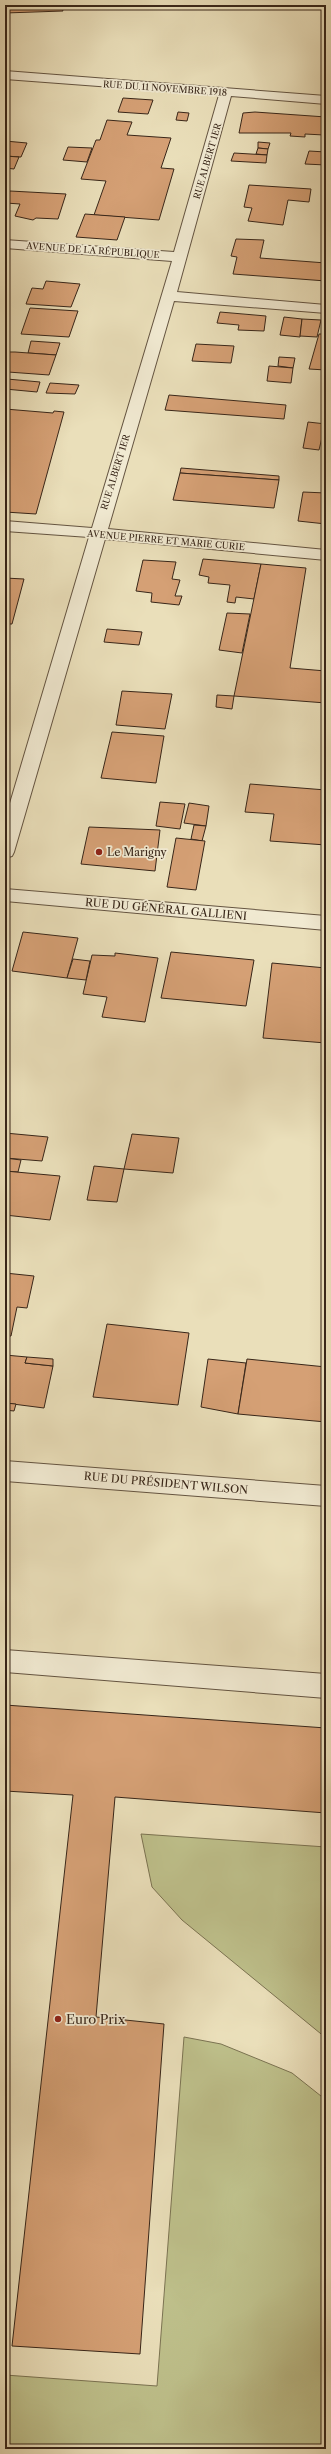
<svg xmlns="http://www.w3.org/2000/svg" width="331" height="2454" font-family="'Libre Caslon Text',serif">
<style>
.green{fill:#bec08b;stroke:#7b7352}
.building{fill:#d5a075;stroke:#382619}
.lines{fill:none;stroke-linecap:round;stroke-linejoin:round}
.lane-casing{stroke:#645441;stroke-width:2}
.street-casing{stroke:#645441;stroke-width:2}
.lane{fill:#f1ead2;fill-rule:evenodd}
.street{fill:#f1ead2;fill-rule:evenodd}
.poi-dot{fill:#8f2418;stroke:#f1ead2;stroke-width:1.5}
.labels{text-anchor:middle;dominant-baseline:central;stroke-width:3.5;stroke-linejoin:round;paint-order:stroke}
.far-street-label{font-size:9px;fill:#382619;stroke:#f1ead2}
.poi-label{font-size:11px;fill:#382619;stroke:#f1ead2;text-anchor:start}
.street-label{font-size:11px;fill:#382619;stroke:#f1ead2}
.near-poi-label{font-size:13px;fill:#382619;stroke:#f1ead2;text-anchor:start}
</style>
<rect width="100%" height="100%" fill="#eadfba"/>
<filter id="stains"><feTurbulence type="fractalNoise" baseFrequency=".005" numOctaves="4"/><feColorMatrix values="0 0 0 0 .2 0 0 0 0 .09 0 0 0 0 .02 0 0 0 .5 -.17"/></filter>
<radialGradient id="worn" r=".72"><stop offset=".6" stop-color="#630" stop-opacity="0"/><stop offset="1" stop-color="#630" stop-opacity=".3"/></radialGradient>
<g class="green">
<path d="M141 1834 326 1847V2038L182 1920 152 1887Z"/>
<path d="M184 2037 221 2044 292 2073 326 2100V2449H5V2375L157 2386Z"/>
</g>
<g class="building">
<path d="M5 5H61L63 11 5 13Z"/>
<path d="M196 5H306V6L197 8Z"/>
<path d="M123 98 153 100 148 114 118 112Z"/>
<path d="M178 112 189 113 187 121 176 120Z"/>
<path d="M255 112 326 117V139L324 138V135L305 134V137L290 136 291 133H239L243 113Z"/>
<path d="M107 120 132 122 127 135 171 138 161 168 174 169 159 220 94 215 106 181 81 179 96 140H100Z"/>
<path d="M5 141 27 143 21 157 5 156Z"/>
<path d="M258 142 270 143 268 149 258 148Z"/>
<path d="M68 147 92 148 87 162 63 160Z"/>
<path d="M258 148 268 149 267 155 256 154Z"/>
<path d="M309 151 326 152V165L305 164Z"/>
<path d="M234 153 267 155 266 163 231 161Z"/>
<path d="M5 156 19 157 14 169 5 168Z"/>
<path d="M249 185 311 189 309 202 288 200 283 225 248 221 252 208 244 207Z"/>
<path d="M10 191 66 194 58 219 36 218 33 220 15 216 20 204 6 203Z"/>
<path d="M85 214 125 217 117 240 76 237Z"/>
<path d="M236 239 264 240 260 258 326 263V281L233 274 237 257 231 256Z"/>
<path d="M46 281 80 284 71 307 26 304 32 288 43 289Z"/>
<path d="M30 308 78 311 69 337 21 334Z"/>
<path d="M220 312 266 316 264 331 238 330 239 325 217 323Z"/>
<path d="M284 317 302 319 300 337 280 335Z"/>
<path d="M302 319 321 320 317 337 300 336Z"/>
<path d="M319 334H326V370L309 369Z"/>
<path d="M31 341 60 343 56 355 28 353Z"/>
<path d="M196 344 234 346 231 363 192 361Z"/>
<path d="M5 352H15L56 355 49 375 8 372 7 379Z"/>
<path d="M279 357 295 358 293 368 278 366Z"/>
<path d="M269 366 293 368 291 383 267 381Z"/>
<path d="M7 379 40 382 37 392 5 389Z"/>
<path d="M50 383 79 385 75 394 46 393Z"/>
<path d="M169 395 286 405 284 419 165 410Z"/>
<path d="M5 409 53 413 54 411 64 412 36 514 5 512Z"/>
<path d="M308 422 326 424V433H323L319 450 303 448Z"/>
<path d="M181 468 279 476V480L180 473Z"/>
<path d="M180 473 279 480 274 508 173 500Z"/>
<path d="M303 492 326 493V524L298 521Z"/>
<path d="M203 559 261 564 254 599 236 597 235 603 227 602 230 585 208 583 209 577 199 575Z"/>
<path d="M143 560 176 562 172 579 180 580 175 596H182L179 605 151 602 152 593 136 591Z"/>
<path d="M261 564 306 568 290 668 326 671V703L234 696Z"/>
<path d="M5 578 24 579 12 624H5Z"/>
<path d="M227 613 250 614 242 653 219 650Z"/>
<path d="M107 629 142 632 139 645 104 642Z"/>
<path d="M122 691 172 694 165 729 116 725Z"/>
<path d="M217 695 234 696 232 709 216 707Z"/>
<path d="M112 732 164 736 156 783 101 778Z"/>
<path d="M250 784 326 790V845L270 841 274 814 245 812Z"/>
<path d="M160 802 185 804 180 829 156 826Z"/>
<path d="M189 803 209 806 206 826 184 823Z"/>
<path d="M194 825 206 826 202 841 191 839Z"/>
<path d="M89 827 160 830 155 871 81 864Z"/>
<path d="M176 838 205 841 196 890 167 887Z"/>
<path d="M23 932 78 938 67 978 12 971Z"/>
<path d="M171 952 254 960 246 1006 161 998Z"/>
<path d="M115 953 158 958 145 1022 102 1017 107 997 83 994 92 955 115 956Z"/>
<path d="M73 959 90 961 86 980 67 978Z"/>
<path d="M272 963 326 968V1043L263 1038Z"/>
<path d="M5 1133 48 1137 42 1161 5 1158Z"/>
<path d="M132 1134 179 1138 173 1173 124 1169Z"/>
<path d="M5 1158 21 1160 18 1172 5 1171Z"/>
<path d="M94 1166 124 1169 117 1202 87 1200Z"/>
<path d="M5 1171 60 1176 50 1220 5 1215Z"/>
<path d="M5 1273 34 1276 27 1308 17 1307 11 1336H5Z"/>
<path d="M107 1324 189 1333 178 1405 93 1397Z"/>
<path d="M5 1355 27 1357 25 1363 53 1366 44 1408 5 1403Z"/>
<path d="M27 1357 53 1359V1366L25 1363Z"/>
<path d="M208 1359 246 1363 238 1414 201 1407Z"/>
<path d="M247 1359 326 1367V1422L238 1414Z"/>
<path d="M5 1403 16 1404 14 1411 5 1410Z"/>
<path d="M5 1705 326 1728V1813L115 1797 96 2017 164 2024 140 2354 12 2346 73 1795 5 1791Z"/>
</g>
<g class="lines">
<defs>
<path id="lane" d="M5 1650 326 1674V1698L5 1672Z"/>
<g id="street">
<path d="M5 71 326 96V104L231 96 177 292 326 305V313L174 301 108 529 326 550V560L105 539 14 852 12 856 5 858V820L89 537 5 531V521L92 528 172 261 5 248V240L174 252 219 95 5 79Z"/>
<path d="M5 889 326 916V930L5 901Z"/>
<path d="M5 1461 326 1486V1506L5 1481Z"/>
</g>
</defs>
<use href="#lane" class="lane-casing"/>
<use href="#street" class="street-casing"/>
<use href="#lane" class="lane"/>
<use href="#street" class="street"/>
</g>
<g class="poi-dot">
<circle cx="99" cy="852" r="4"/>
<circle cx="58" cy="2019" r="4"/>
</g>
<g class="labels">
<g class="far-street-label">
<text transform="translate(165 88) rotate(4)">RUE DU 11 NOVEMBRE 1918</text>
<text transform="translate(207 161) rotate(-74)">RUE ALBERT 1ER</text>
<text transform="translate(93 250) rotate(4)">AVENUE DE LA RÉPUBLIQUE</text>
<text transform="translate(115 472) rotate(-73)">RUE ALBERT 1ER</text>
<text transform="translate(166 540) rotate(5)">AVENUE PIERRE ET MARIE CURIE</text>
</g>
<g class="poi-label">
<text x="107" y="852">Le Marigny</text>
</g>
<g class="street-label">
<text transform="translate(166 909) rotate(5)">RUE DU GÉNÉRAL GALLIENI</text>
<text transform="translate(166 1483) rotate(5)">RUE DU PRÉSIDENT WILSON</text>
</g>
<g class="near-poi-label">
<text x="66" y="2019">Euro Prix</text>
</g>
</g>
<rect width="331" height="2454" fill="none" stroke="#eadfba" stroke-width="20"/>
<rect x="6" y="6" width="319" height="2442" fill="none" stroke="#382619" stroke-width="2"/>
<rect x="10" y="10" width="311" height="2434" fill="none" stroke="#382619"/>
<rect width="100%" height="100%" filter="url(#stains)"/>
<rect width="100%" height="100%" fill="url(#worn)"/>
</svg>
